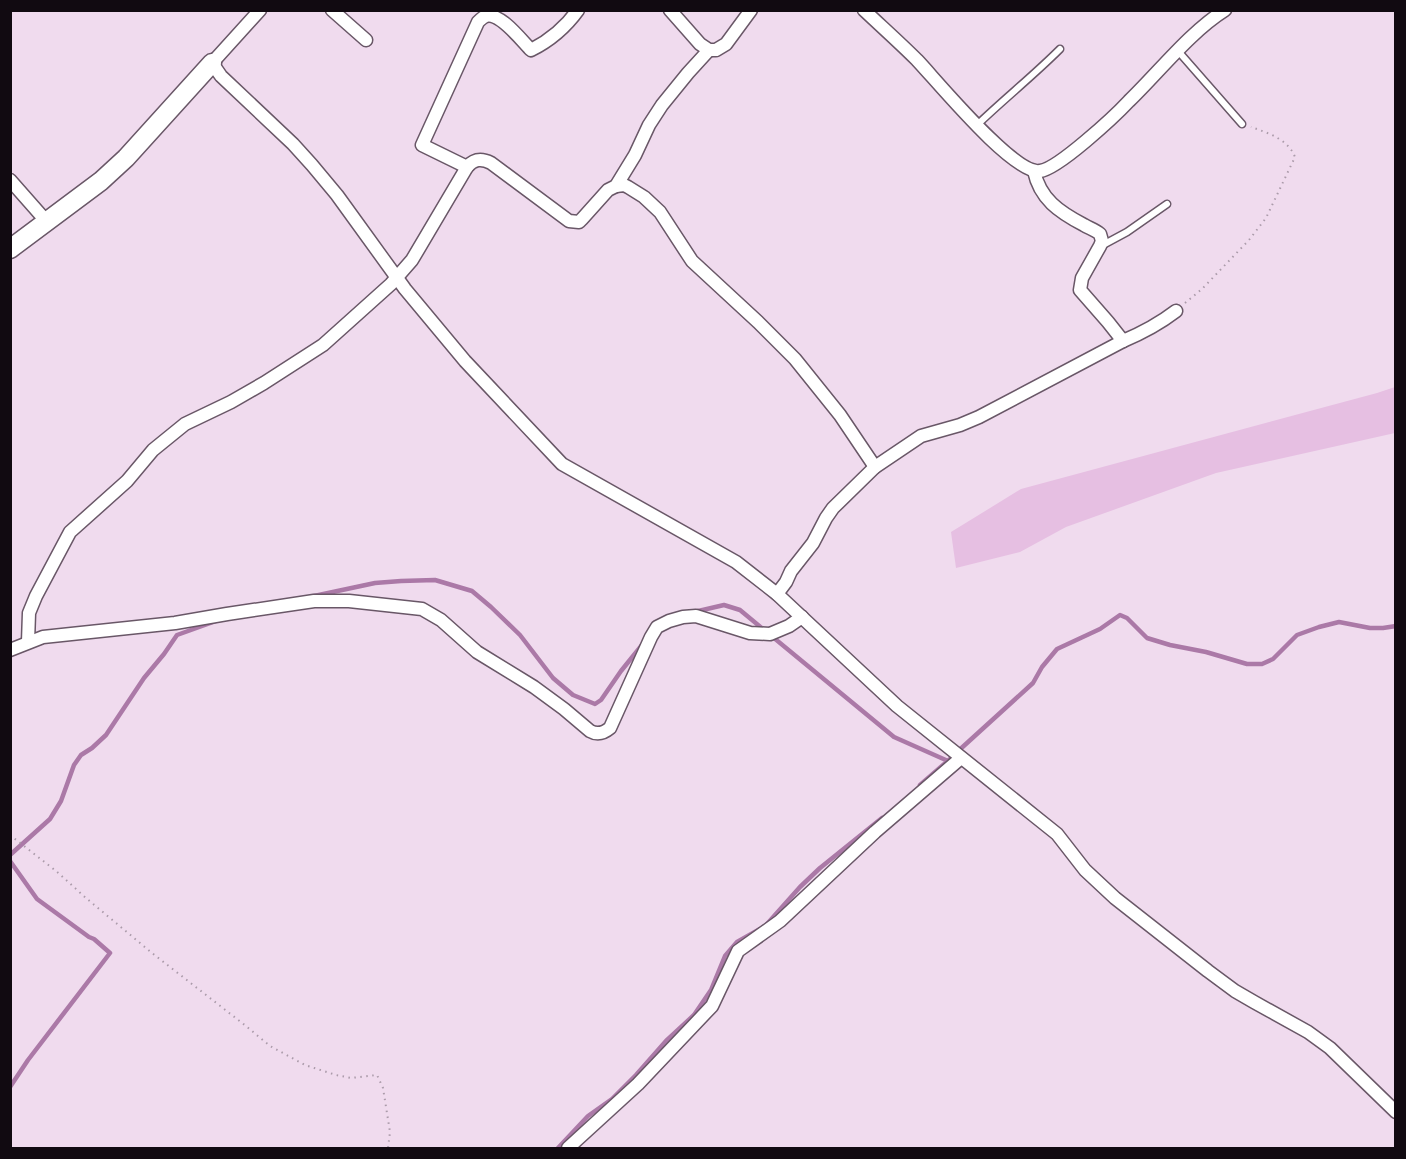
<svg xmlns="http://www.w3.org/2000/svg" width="1406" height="1159" font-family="'IBM Plex Sans',sans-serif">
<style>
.green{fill:#e6bfe2}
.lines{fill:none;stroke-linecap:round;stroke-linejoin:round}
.stream{stroke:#ab79a7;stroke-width:4.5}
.lane-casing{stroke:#695767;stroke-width:9}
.street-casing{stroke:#695767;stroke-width:15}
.secondary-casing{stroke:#695767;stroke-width:21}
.path{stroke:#ab9baa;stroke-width:2;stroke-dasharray:1.5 4.5;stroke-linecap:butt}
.lane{stroke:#fff;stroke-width:6}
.street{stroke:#fff;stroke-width:12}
.secondary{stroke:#fff;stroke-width:18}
</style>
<rect width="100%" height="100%" fill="#f0dbee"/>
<path class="green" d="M1395 387V433L1216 473 1066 527 1020 552 956 568 951 532 1021 489 1377 393Z"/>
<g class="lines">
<g class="stream">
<path d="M314 596 375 583 401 581 435 580 472 591 491 607 520 635 553 678 573 695 595 704 601 700 621 671 642 645"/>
<path d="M694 612 724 605 740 610 894 737 948 761"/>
<path d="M956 753 1033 683 1042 667 1057 649 1100 629 1120 615 1127 618 1147 638 1170 645 1206 652 1247 664H1262L1273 659 1297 635 1319 627 1339 622 1370 628H1383L1396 626"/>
<path d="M920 785 950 759"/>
<path d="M10 855 50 819 61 801 74 765 81 755 92 748 106 735 144 678 164 654 177 635 216 621"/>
<path d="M10 861 37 899 89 937 94 939 110 953 28 1060 10 1087"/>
<path d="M767 924 800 887 820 868 882 818"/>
<path d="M558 1148 588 1116 612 1099 636 1075 666 1041 694 1015 711 990 725 956 737 942 760 929"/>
</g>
<defs>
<g id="lane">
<path d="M1178 51 1242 124"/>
<path d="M977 125C1004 99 1033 76 1060 49"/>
<path d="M1101 246 1127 232 1167 204"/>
</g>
<g id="street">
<path d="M260 10 212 63 221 76 293 144 312 165 337 195 405 289 465 361 562 464 736 562 777 594 897 706 1057 834 1085 870 1115 898 1208 971 1235 991 1254 1002 1308 1032 1330 1048 1396 1112"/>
<path d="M332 10 366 40"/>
<path d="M670 10 700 44 709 50H716L726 44 751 10"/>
<path d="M864 10C882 27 900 43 917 60 937 81 1014 175 1040 171 1058 169 1115 116 1129 101 1159 72 1190 32 1225 10"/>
<path d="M467 167 422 145 478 22C480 20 483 17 486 16 500 12 522 41 531 50 551 40 565 28 578 10"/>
<path d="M1034 171C1040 199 1059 212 1084 225 1089 228 1095 230 1100 234L1102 241 1100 246 1082 278 1080 290 1108 322 1123 341"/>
<path d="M10 180 47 222"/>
<path d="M616 186 624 185 628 187 644 197 660 212 692 261 758 322 795 359 840 415 875 467"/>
<path d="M777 594 786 582 791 571 813 543 826 518 833 508 875 467 921 436 960 425 979 417 1123 341C1142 333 1159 324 1176 311"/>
<path d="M28 642 29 613 36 596 70 532 127 481 153 450 185 424 231 402 264 383 323 345 391 284 412 260 467 167C474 159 481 158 491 163L569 221 579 222 582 219 608 190 616 186 635 155 649 125 662 105 688 73 709 50"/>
<path d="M10 650 43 637 175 623 227 614 314 601H349L422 609 441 620 477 652 534 687 564 709 590 731C597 735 604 733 610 728L651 637 657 627 669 621 683 617 696 616 750 633 770 634 789 626 802 617"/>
<path d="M568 1148 638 1084 712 1006 738 951 780 921 875 832 961 758"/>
</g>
<path id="secondary" d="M10 249 101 181 126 158 212 63"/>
</defs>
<use href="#lane" class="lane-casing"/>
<use href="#street" class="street-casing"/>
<use href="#secondary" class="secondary-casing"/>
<g class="path">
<path d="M1185 303 1202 289 1249 240 1266 218 1295 157C1288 139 1268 133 1251 127"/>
<path d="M10 835 56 871 86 898 152 953 246 1026 270 1046 305 1065 336 1075 351 1078 377 1075 383 1088 390 1132 388 1148"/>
</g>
<use href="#lane" class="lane"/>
<use href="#street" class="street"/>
<use href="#secondary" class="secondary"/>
</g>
<rect width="1406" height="1159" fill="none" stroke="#110a11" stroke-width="24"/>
</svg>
